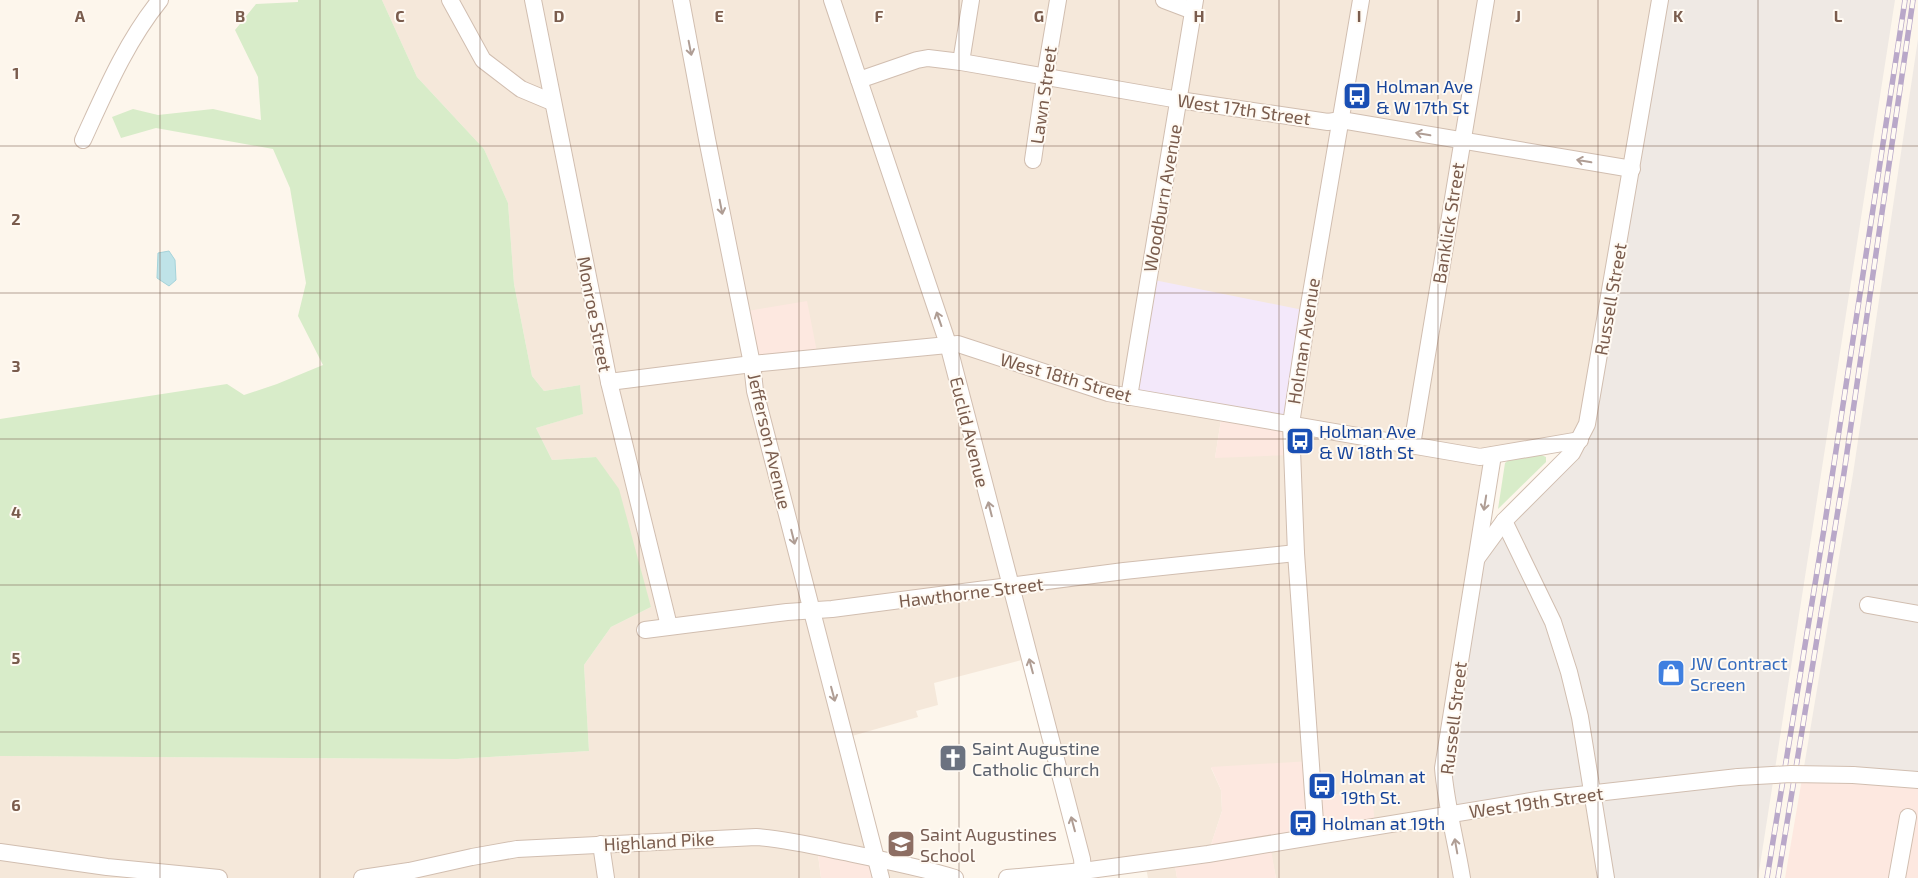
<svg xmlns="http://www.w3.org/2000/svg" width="1918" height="878" font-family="'Exo 2',sans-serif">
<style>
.residential{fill:#f5e8da;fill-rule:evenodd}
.commercial{fill:#fde8e0}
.industrial{fill:#efe9e4}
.education{fill:#f3e8fa}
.green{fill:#d8ecc9}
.water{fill:#bfe3e8;stroke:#a5d3da}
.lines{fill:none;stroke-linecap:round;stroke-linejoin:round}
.minor-casing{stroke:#d1beb0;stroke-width:18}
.minor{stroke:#fff;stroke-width:16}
.rail-casing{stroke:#b9a8c9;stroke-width:5.5}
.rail{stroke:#fffaf3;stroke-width:4;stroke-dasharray:11;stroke-linecap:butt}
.minor-bridge-casing{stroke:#d1beb0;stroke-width:18;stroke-linecap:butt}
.minor-bridge{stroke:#fff;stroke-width:16}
.oneway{stroke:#af9d94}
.grid{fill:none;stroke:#7a5c4d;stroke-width:1;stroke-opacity:0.55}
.labels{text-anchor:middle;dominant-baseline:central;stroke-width:4;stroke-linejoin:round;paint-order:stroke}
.transit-label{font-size:18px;fill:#164399;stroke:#fffaf3;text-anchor:start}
.street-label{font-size:18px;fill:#7a5c4d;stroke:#fffaf3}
.shop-label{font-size:18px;fill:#366cbe;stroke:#fffaf3;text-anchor:start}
.worship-label{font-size:18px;fill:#5b616d;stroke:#fffaf3;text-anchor:start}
.education-label{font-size:18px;fill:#785e54;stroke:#fffaf3;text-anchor:start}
.grid-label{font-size:16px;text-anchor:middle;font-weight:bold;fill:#7a5c4d;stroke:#fffaf3;stroke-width:4;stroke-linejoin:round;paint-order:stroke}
</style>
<rect width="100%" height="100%" fill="#fdf6ec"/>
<path class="residential" d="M382 0H1660L1580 440 1493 455 1483 515 1593 794 1606 878H1276L1269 844 1313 794 1211 768 1221 790 1222 811 1208 854 1174 859 1177 878H1148L1145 863 1083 871 1029 658 934 683 938 705 916 711 918 717 845 738 876 858 955 878H881L817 847 821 878H0V756L457 759 589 751 584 665 611 627 651 607 596 457 552 460 536 428 582 414 580 385 544 391 532 376 514 284 508 203 484 149 417 77ZM1222 413 1291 424 1215 458Z"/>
<g class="commercial">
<path d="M807 301 818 357 752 364 742 312Z"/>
<path d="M1222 413 1291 424 1292 455 1215 458Z"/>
<path d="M1311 761 1313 794H1372L1375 826 1270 844 1276 878H1177L1174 859 1208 854 1222 811 1221 790 1211 767Z"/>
<path d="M1803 773 1918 780V878H1785Z"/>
<path d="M817 846 876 858 881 878H821Z"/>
</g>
<g class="industrial">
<path d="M1660 0H1895L1758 878H1606L1593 794 1451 814 1445 790 1477 558 1580 440Z"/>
<path d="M1918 39V780L1803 773 1853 474Z"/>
</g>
<path class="education" d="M1149 279 1308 311 1291 424 1129 397Z"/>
<g class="green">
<path d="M298 0H382L417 77 484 149 508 203 514 284 532 376 544 391 580 385 583 414 536 428 552 460 596 457 619 489 651 607 611 627 584 665 589 751 457 759 0 756V419L227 384 244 395 277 384 323 365 298 316 306 283 290 188 273 149 156 128 121 138 112 117 133 109 158 115 213 109 261 120 258 77 235 30 256 4 298 2Z"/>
<path d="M1539 454 1546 457V462L1498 509 1505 463 1510 459Z"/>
</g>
<path class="water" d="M169 251 175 260 176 280 169 286 157 278 158 253Z"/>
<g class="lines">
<defs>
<g id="minor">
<path d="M450 0 483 60 521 89 552 102"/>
<path d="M533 0 609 382 669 626"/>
<path d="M681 0 707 139 752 364 755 391 881 878"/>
<path d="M832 0 948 344 1082 859 1083 871"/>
<path d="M1164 0 1193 11"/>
<path d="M961 62 971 0"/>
<path d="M859 80 917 60 928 58 961 62 1179 100 1328 122 1341 120 1632 169"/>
<path d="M83 140C105 92 126 42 160 0"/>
<path d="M1033 160 1045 77 1058 0"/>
<path d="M609 382 752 364 958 344 1108 393 1480 457 1580 440"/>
<path d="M1129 397 1195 0"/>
<path d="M1412 445 1486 0"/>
<path d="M1504 521 1553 622 1569 672 1580 717 1606 878"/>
<path d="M1477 558 1504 521 1572 453 1587 424 1660 0"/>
<path d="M1868 605 1918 614"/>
<path d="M645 630 787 612 832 609 1124 571 1296 553"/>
<path d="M1853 775 1918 780"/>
<path d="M1316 836 1296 553 1291 424 1308 311 1361 0"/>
<path d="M601 844 606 878"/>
<path d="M0 852 107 867 219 878"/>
<path d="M362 878 409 871 472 857 517 849 756 837C784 839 811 845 839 851 878 859 917 866 955 878"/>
<path d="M1007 878 1083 871 1208 854 1543 799 1738 777"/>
<path d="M1462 878C1456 841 1446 805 1443 768L1493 455"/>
<path d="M1897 878 1908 817"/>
</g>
</defs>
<use href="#minor" class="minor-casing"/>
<use href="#minor" class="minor"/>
<defs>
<g id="rail">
<path d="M1767 878 1824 529 1905 0"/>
<path d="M1778 878 1844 473 1913 0"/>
</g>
</defs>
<use href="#rail" class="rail-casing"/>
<use href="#rail" class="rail"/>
<defs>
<path id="minor-bridge" d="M1738 777 1791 774 1853 775"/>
</defs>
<use href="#minor-bridge" class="minor-bridge-casing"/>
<use href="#minor-bridge" class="minor-bridge"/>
</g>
<defs><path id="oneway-shaft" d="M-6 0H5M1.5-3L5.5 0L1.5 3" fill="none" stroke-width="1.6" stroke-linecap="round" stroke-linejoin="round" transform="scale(1.25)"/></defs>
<g class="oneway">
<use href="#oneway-shaft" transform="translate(690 48) rotate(79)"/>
<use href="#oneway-shaft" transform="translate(1423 134) rotate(-170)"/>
<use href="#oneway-shaft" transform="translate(1584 161) rotate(-170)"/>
<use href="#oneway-shaft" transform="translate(721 207) rotate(79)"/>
<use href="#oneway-shaft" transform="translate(939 319) rotate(-109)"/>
<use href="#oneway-shaft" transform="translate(1485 503) rotate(99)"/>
<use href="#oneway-shaft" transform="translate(990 509) rotate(-104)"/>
<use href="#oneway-shaft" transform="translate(793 537) rotate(76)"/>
<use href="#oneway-shaft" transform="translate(1031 666) rotate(-105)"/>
<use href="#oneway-shaft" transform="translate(833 694) rotate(75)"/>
<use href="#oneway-shaft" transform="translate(1073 824) rotate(-105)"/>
<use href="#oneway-shaft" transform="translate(1456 846) rotate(-100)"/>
</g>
<path class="grid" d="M160 0V878M320 0V878M480 0V878M639 0V878M799 0V878M959 0V878M1119 0V878M1279 0V878M1438 0V878M1598 0V878M1758 0V878M0 146H1918M0 293H1918M0 439H1918M0 585H1918M0 732H1918"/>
<defs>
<symbol id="bus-square" viewBox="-11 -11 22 22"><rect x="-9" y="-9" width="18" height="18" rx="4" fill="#1a4fb4" stroke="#fffaf3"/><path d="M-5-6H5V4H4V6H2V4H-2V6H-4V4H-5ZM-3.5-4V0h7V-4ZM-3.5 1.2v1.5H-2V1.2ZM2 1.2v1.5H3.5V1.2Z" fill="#fff"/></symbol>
<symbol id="shop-square" viewBox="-11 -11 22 22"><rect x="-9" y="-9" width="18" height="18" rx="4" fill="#3f7fe0" stroke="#fffaf3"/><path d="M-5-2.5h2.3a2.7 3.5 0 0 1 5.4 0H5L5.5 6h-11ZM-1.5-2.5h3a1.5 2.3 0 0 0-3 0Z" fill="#fff"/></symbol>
<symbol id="church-square" viewBox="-11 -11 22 22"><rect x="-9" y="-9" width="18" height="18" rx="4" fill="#6b7280" stroke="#fffaf3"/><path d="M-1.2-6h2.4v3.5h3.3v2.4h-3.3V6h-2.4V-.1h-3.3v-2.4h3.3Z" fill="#fff"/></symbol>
<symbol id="school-square" viewBox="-11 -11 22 22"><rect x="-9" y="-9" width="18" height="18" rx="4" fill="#8d6e63" stroke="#fffaf3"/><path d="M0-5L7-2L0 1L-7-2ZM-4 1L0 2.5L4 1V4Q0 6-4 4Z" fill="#fff"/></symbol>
</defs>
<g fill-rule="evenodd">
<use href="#bus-square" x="1341" y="80" width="32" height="32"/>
<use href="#bus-square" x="1284" y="425" width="32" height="32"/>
<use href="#shop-square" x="1655" y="657" width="32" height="32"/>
<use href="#church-square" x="937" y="742" width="32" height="32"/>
<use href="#bus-square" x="1306" y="770" width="32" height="32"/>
<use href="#bus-square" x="1287" y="807" width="32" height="32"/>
<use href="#school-square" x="885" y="828" width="32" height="32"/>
</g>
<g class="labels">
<g class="transit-label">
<text x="1376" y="86">Holman Ave<tspan x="1376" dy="21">&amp; W 17th St</tspan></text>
<text x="1319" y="431">Holman Ave<tspan x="1319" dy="21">&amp; W 18th St</tspan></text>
<text x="1341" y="776">Holman at<tspan x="1341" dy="21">19th St.</tspan></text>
<text x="1322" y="823">Holman at 19th</text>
</g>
<g class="street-label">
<text transform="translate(1043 95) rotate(-82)">Lawn Street</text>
<text transform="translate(1244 109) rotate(8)">West 17th Street</text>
<text transform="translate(1162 198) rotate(-80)">Woodburn Avenue</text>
<text transform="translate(1448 223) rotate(-81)">Banklick Street</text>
<text transform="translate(1610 299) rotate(-80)">Russell Street</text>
<text transform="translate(595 314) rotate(79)">Monroe Street</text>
<text transform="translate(1303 341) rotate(-81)">Holman Avenue</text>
<text transform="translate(1066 377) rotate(16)">West 18th Street</text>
<text transform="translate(970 432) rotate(76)">Euclid Avenue</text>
<text transform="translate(770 441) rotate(77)">Jefferson Avenue</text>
<text transform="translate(971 592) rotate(-7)">Hawthorne Street</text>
<text transform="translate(1453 718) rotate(-83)">Russell Street</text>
<text transform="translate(1536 802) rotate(-8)">West 19th Street</text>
<text transform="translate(659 841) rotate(-3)">Highland Pike</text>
</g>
<g class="shop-label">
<text x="1690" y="663">JW Contract<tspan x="1690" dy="21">Screen</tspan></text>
</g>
<g class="worship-label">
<text x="972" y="748">Saint Augustine<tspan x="972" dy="21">Catholic Church</tspan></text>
</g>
<g class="education-label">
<text x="920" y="834">Saint Augustines<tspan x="920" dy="21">School</tspan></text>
</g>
</g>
<g class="grid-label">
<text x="80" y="22">A</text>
<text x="240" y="22">B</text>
<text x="400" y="22">C</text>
<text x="559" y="22">D</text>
<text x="719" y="22">E</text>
<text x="879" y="22">F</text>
<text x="1039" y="22">G</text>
<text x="1199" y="22">H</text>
<text x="1359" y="22">I</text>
<text x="1518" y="22">J</text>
<text x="1678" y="22">K</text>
<text x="1838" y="22">L</text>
<text x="16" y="79">1</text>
<text x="16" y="225">2</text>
<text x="16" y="372">3</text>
<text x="16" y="518">4</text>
<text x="16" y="664">5</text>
<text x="16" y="811">6</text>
</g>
</svg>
